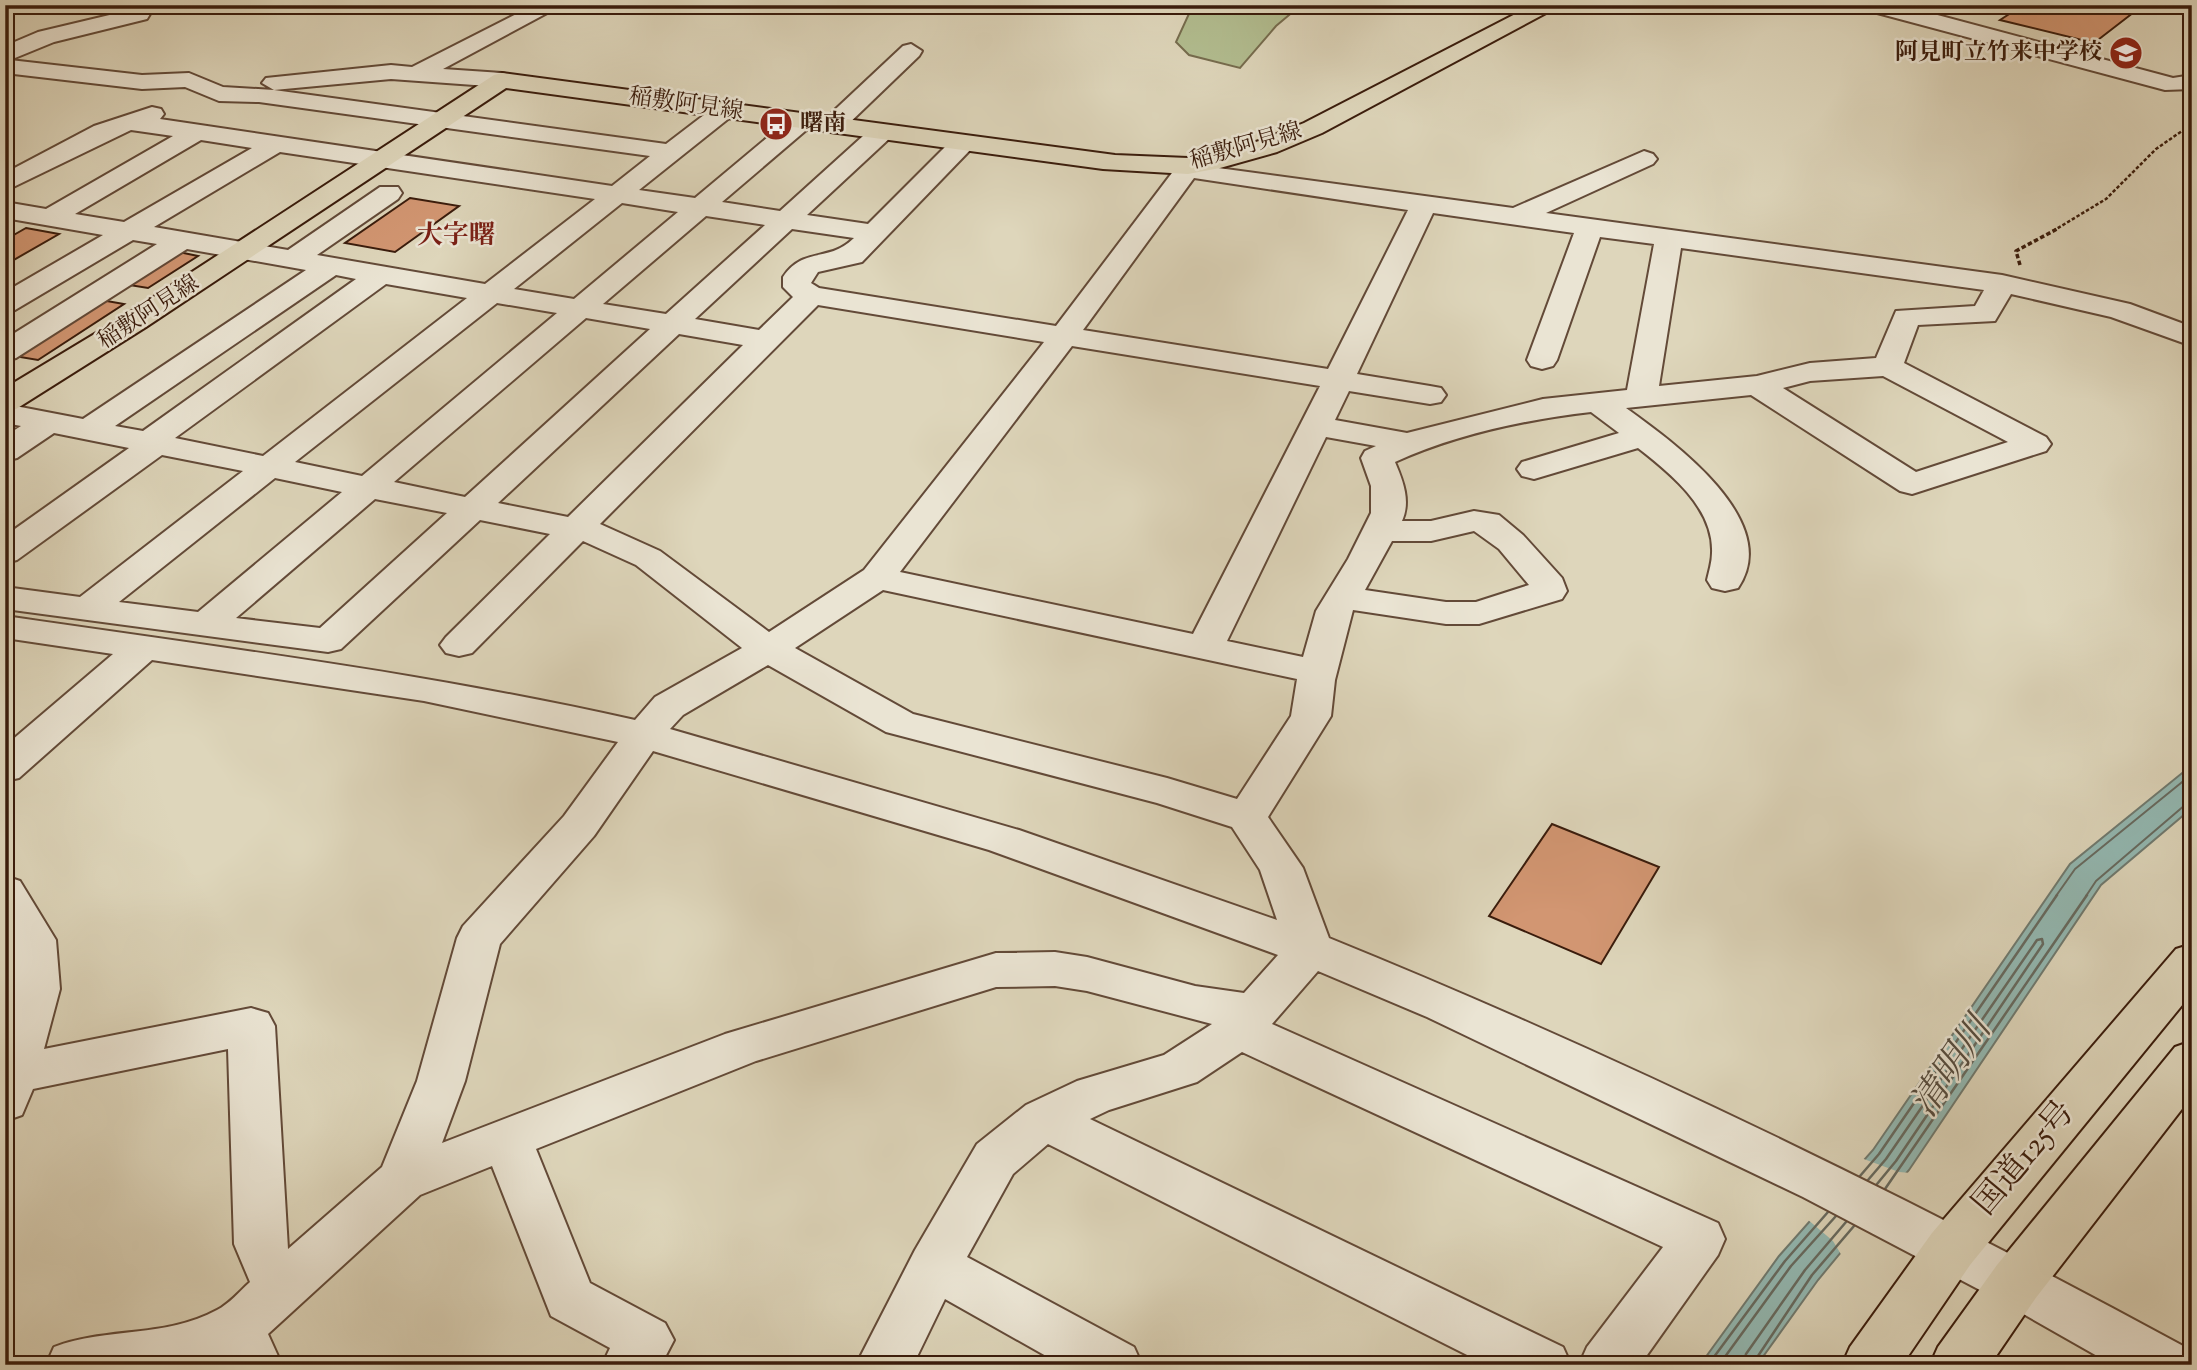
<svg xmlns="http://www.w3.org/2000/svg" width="2197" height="1370" font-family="'Sorts Mill Goudy','Noto Serif JP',serif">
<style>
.green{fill:#b2bd90;stroke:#766c4e;stroke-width:2}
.water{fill:#93b9b3;stroke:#6f7a70;stroke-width:2}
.pier{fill:#ded6bb}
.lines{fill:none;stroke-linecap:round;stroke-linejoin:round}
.shore-far1{stroke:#666a60;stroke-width:2}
.shore{stroke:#666a60;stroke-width:2.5}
.building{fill:#d29672;stroke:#3a1c0c;stroke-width:2}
.minor-casing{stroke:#634a38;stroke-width:4}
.major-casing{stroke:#3a1c0c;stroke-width:4}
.highway-casing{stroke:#3a1c0c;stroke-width:4}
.path-far1{stroke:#3a1c0c;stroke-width:2.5;stroke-dasharray:3.5 2;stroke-linecap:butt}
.path{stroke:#3a1c0c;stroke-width:3.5;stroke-dasharray:4.5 2.5;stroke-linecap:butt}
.minor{fill:#eae4d3;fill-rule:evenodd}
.major{fill:#ded6bb;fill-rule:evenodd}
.highway{fill:#ded6bb;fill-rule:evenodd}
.labels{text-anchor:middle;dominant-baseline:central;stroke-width:5;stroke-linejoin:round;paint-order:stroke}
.far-poi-label{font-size:23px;font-weight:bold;fill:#3a1c0c;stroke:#eae4d3;text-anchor:end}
.far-street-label{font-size:23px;fill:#3a1c0c;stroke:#eae4d3}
.far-quarter-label{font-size:26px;font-weight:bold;fill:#7a1f14;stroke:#eae4d3}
.near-street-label{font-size:33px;fill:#3a1c0c;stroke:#eae4d3}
.near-water-label{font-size:37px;font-style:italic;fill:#554b3e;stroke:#eae4d3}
</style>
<rect width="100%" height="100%" fill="#ded6bb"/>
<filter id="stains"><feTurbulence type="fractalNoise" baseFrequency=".00286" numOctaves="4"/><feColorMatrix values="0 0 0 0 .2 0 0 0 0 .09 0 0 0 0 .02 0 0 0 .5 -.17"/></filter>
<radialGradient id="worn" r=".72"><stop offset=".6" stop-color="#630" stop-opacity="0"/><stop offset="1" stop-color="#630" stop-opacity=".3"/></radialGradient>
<path class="green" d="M1193 5H1301L1276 26 1240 68 1189 55 1176 42Z"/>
<path class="water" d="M2192 765V808L2101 885 1909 1170 1818 1280 1757 1365H1700L1779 1256 1873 1150 2070 864Z"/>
<path class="pier" d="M1861 1158 1899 1172 1911 1173 1842 1256 1833 1241 1807 1219Z"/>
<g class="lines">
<g class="shore-far1">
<path d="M2056 896 2075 869 2192 774"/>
<path d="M2086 896 2096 881 2185 805 2192 803"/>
</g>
<g class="shore">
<path d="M1860 1176 1879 1154 2057 895"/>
<path d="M1868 1180 1886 1159 2037 940 2042 939 2043 944 1896 1161 1877 1184"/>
<path d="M1885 1189 2087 895"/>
<path d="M1708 1365 1785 1261 1828 1212"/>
<path d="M1719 1365 1791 1266 1836 1216"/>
<path d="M1743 1365 1746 1354 1805 1270 1846 1222"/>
<path d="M1752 1365 1812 1275 1854 1226"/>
</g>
</g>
<g class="building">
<path d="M2014 5H2122L2138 9 2094 43 2000 20 2020 7Z"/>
<path d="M410 198 459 206 395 252 345 243Z"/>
<path d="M26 228 59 234 5 265V240Z"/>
<path d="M174 251 198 256 148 288 123 284Z"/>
<path d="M101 300 124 304 38 360 14 356Z"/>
<path d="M1552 824 1659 867 1601 964 1489 916Z"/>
</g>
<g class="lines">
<defs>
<g id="minor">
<path d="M534 5H562L443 69 502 73 510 75 514 80 510 85 502 87 391 79 274 90 666 144 717 105H733L737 110 733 115 639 190 695 198 793 116H811L814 121 811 126 722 202 780 211 873 127H891L894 132 891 137 807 215 868 224 955 137H973L976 142 973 147 862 262 818 272 811 283 819 288 1056 326 1181 161 1190 158 1211 167 1513 208 1644 151 1653 154 1657 159 1653 164 1546 213 2002 275 2130 304 2192 327V346L2111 317 2011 294 1995 321 1918 325 1904 363 2046 437 2051 444 2046 451 1912 494 1900 491 1751 395 1626 408C1672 441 1784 521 1738 588L1725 591 1712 588 1707 580C1709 571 1712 562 1712 553 1714 508 1670 473 1638 448L1534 479 1522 476 1517 469 1522 462 1619 433 1591 412C1523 420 1457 434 1395 462 1403 481 1411 501 1402 521H1431L1474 511 1499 515 1523 535 1562 578 1567 591 1562 599 1479 624H1446L1353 610 1335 680 1331 716 1268 817 1303 868 1329 938C1622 1057 1907 1196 2185 1347L2192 1365H2113L1997 1299 1803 1197 1427 1017 1318 971 1272 1024 1718 1223 1725 1239 1718 1255 1640 1365H1579L1587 1347 1663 1247 1242 1052 1197 1082 1109 1110 1090 1119 1563 1347 1571 1365H1487L1048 1144 1013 1174 967 1257 1134 1347 1142 1365H1062L945 1299 913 1365H856L915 1250 977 1144 1026 1105 1077 1081 1164 1055 1212 1024 1087 991 1055 986 996 987 756 1061 536 1149 590 1283 665 1323 674 1340 661 1365H602L610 1348 551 1316 492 1166 420 1195 268 1334 282 1365H226L223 1358 208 1365H46L54 1347C107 1327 166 1338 217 1310 229 1304 240 1291 250 1282L234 1244 228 1049 33 1089 22 1115 5 1121V1018L14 989 12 941 5 930V876L20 881 56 940 60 989 44 1049 251 1008 268 1013 275 1026 288 1249 382 1167 417 1081 457 938 463 926 564 816 618 742 424 701 152 660 19 778 5 781V746L113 654 5 638V616C216 647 427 673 635 720L655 697 742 648 636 565 583 541 472 653 459 656 446 653 440 645 446 637 550 534 480 520 341 649 328 652 5 609V587L80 597 243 471 162 455 17 560 5 563V536L129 448 54 433 17 458 5 461V436L21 426 5 423V404L83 419 306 270 187 249 16 358 5 361V339L157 244 133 240 15 310 5 313V292L103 235 5 218V202L46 209 173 136 131 130 5 191V173L94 126 152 107 161 109 164 114 160 119 612 186 650 156 259 102 219 101 185 87 142 89 5 73V46L38 32 139 8 147 9 150 14 147 19 54 42 10 60 142 75 189 73 223 87 274 90 262 83 266 78 391 65 412 67ZM201 140 252 148 124 222 75 214ZM280 152 595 199 485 284 317 255 398 199 402 193 398 187H380L288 250 154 227ZM1194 178 1408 210 1328 369 1083 330ZM622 203 678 212 574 299 514 289ZM1433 213 1574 233 1527 360 1531 366 1542 369 1553 366 1557 360 1600 237 1654 244 1627 390 1543 399 1407 433 1335 420 1349 391 1430 404 1441 402 1446 395 1441 388 1430 386 1357 374ZM706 216 765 225 666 314 603 304ZM792 229 854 238C829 263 804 246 783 277V287L793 297 759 330 695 319ZM1681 248 1984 290 1975 306 1896 311 1876 358 1810 363 1757 376 1659 386ZM336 275 356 279 143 431 115 426ZM386 284 467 298 263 456 175 438ZM497 303 557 313 362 476 295 462ZM818 305 1044 342 864 570 769 632 660 551 600 524ZM586 318 650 329 465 497 394 482ZM679 334 743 345 568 517 498 503ZM1072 346 1320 386 1193 634 900 572ZM1883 376 2008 442 1916 472 1783 388 1810 381ZM1326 437 1376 446 1365 451 1361 458 1371 486V513L1348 559 1316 611 1303 657 1227 641ZM275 478 342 492 198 612 119 602ZM375 499 447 513 320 628 236 618ZM1474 531 1499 549 1529 585 1476 602H1446L1365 590 1392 541H1431ZM883 590 1297 679 1291 716 1237 799 1167 778 913 714 795 648ZM768 665 886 732 1157 803 1232 827 1260 870 1277 920 1019 830 670 729 683 715ZM653 751 989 850 1278 955 1244 993 1195 986 1087 957 1055 952 996 953 725 1034 442 1143 465 1081 500 944 594 836Z"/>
<path d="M1863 5H1900L2173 78 2192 75V89L2165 90 1866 10Z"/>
<path d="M911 44 922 51 919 56 842 130H824L821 125 824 120 903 46Z"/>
</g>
<path id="major" d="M1533 5H1561L1322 133 1277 152 1220 168 1188 174 1103 169 506 88 146 327 16 409 5 411V388L126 315 494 75 502 73 1115 155 1188 158 1220 153 1259 141 1304 123Z"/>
<g id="highway">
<path d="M2192 944V993L1970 1265 1902 1365H1842L1850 1347 1932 1233 2176 949Z"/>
<path d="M2192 1041V1096L2035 1299 1990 1365H1930L1938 1347 1997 1265 2175 1047Z"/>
</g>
</defs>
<use href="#minor" class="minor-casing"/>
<use href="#major" class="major-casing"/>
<use href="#highway" class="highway-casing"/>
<path class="path-far1" d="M2053 231 2106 199 2156 149 2192 124"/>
<path class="path" d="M2020 265 2016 251 2057 229"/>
<use href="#minor" class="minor"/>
<use href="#major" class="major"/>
<use href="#highway" class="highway"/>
</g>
<defs>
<symbol id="school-disc" viewBox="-11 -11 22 22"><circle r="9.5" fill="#8f2418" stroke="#eae4d3"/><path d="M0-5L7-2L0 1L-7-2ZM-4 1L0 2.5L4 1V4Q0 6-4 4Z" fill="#fff"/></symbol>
<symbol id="bus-disc" viewBox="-11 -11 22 22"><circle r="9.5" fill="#8f2418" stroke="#eae4d3"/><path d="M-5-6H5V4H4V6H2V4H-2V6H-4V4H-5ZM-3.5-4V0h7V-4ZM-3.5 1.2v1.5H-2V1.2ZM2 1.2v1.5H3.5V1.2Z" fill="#fff"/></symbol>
</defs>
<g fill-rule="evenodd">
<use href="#school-disc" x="2107" y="34" width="38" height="38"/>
<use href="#bus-disc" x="757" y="105" width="38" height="38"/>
</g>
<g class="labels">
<g class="far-poi-label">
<text x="2102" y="53">阿見町立竹来中学校</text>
<text x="800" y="124" text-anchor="start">曙南</text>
</g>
<g class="far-street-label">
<text transform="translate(686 105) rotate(8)">稲敷阿見線</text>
<text transform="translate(1246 147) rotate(-16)">稲敷阿見線</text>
<text transform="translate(149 313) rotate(-33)">稲敷阿見線</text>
</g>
<g class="far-quarter-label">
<text x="456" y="236">大字曙</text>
</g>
<g class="near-street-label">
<text transform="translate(2025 1159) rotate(-50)">国道125号</text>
</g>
<g class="near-water-label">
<text transform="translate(1953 1068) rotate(-56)">清明川</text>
</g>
</g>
<rect width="2197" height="1370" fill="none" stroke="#ded6bb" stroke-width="28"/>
<rect x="7" y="7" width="2183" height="1356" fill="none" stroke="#3a1c0c" stroke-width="3.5"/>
<rect x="14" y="14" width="2169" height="1342" fill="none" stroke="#3a1c0c" stroke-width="2"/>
<rect width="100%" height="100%" filter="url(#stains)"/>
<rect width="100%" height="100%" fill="url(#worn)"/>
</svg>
